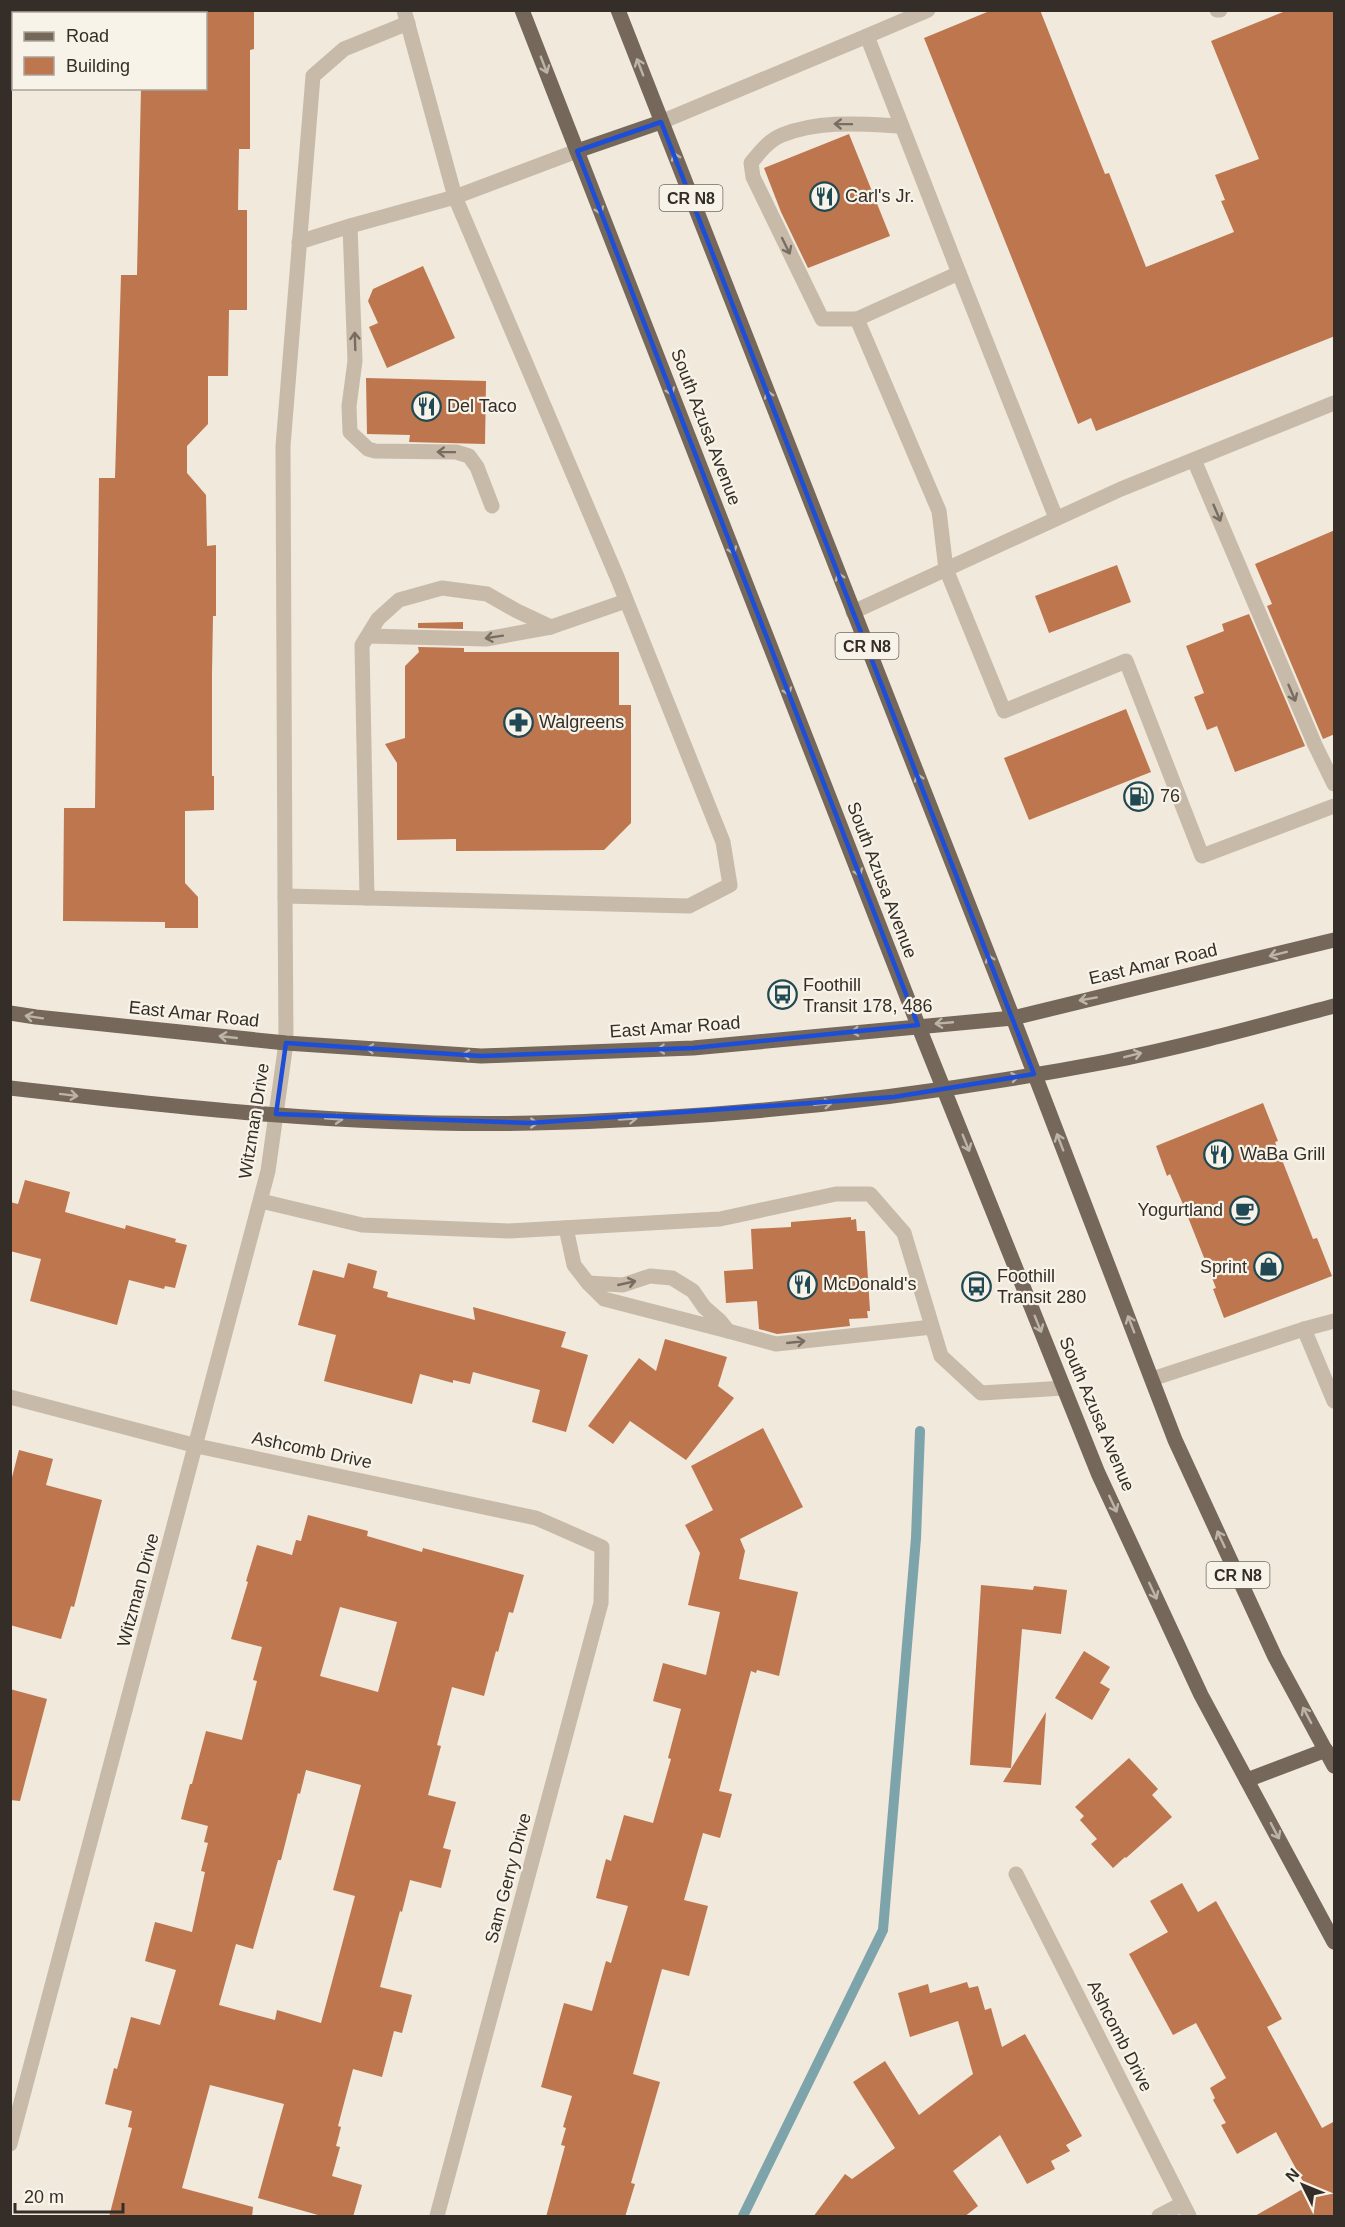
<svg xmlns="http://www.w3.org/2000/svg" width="1345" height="2227" font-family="Arial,sans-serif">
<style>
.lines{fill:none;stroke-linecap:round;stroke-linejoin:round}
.stream{stroke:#7da3ab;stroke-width:10}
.building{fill:#bd764d;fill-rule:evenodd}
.minor{stroke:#c7baa9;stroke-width:15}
.major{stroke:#75675a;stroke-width:15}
.oneway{stroke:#bdb4a8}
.oneway2{stroke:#776d62}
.marked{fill:none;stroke:#1d4ed8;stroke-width:4.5;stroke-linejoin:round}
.labels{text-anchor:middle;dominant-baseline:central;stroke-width:4.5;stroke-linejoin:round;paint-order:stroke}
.shield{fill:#f8f3e8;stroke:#706962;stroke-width:1.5}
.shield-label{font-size:16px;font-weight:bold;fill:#352e28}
.poi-label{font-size:18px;fill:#352e28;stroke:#f8f3e8;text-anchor:start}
.street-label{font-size:18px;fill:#352e28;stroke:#f8f3e8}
</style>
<rect width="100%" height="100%" fill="#f0e9dc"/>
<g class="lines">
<path class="stream" d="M743 2216 883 1930 916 1538 920 1431"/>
</g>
<g class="building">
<path d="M206 10H254V49L250 50V149H239L238 210H247V310H229L228 376H208V424L187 446V473L206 495 207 546 216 545V616H213L212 673V776H214V810L185 811V883L198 897V928H165V922L63 921 64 808H95L99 478H115L121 275H137L141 88H206Z"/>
<path d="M992 10H1040L1105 174 1109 173 1146 267 1234 232 1221 201 1225 200 1215 175 1259 159 1211 41 1288 10H1335V336L1096 431 1091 418 1078 424 924 38Z"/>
<path d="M849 134 890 236 808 268 781 212 764 168Z"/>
<path d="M423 266 455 338 387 368 369 327 378 323 368 301 373 289Z"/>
<path d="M366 378 486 381 485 444 409 442 410 435 367 434Z"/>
<path d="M1335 530V734L1323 739 1267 606 1272 604 1255 564Z"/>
<path d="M1117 565 1131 602 1049 633 1035 596Z"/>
<path d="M1249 614 1305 746 1235 772 1217 726 1207 730 1194 697 1204 693 1186 646 1224 631 1222 624Z"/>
<path d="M463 622V629L418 628V623Z"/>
<path d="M418 647 464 648V652H619V705H631V823L604 850 456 851V839L397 840V763L385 744 405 738V666L419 652Z"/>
<path d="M1126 709 1151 772 1029 820 1004 758Z"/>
<path d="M1263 1103 1278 1141 1275 1142 1313 1239 1317 1238 1332 1276 1224 1318 1213 1289 1216 1288 1182 1202 1170 1174 1167 1176 1156 1146Z"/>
<path d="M25 1180 70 1192 65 1212 125 1229 126 1225 176 1239 175 1242 187 1245 175 1288 165 1286 164 1289 129 1280 117 1325 30 1301 41 1259 10 1251V1202L18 1204Z"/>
<path d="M851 1217V1220L856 1219 857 1231H865L870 1311H867L868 1318 849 1319 850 1326 777 1334 759 1329 757 1301 726 1303 724 1271 753 1269 751 1229 791 1227V1222Z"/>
<path d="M348 1263 377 1271 373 1288 388 1292 387 1297 475 1320 473 1307 566 1332 561 1347 588 1355 566 1432 532 1422 540 1390 473 1372 470 1384 453 1380V1383L420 1374 412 1404 324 1381 336 1335 298 1325 313 1270 344 1278Z"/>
<path d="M665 1339 727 1357 718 1386 734 1398 686 1460 630 1421 613 1444 588 1426 639 1358 656 1371Z"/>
<path d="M763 1428 803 1507 740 1539 745 1551 739 1579 798 1592 779 1676 757 1670 756 1673 751 1671 719 1791 732 1794 720 1838 703 1833 684 1900 708 1906 689 1976 662 1969 633 2074 660 2082 631 2183 635 2184 625 2217H546L565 2146 561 2145 566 2128 563 2127 572 2096 541 2087 564 2003 592 2011 606 1961 611 1963 628 1906 596 1898 606 1859 611 1861 624 1815 653 1823 671 1759 668 1758 681 1709 653 1701 663 1663 706 1675 720 1612 688 1605 700 1553 685 1525 713 1510 691 1466Z"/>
<path d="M19 1450 53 1459 46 1485 102 1500 74 1607 71 1606 61 1639 10 1625V1485Z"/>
<path d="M308 1515 368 1531 367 1536 422 1552 423 1548 524 1575 513 1613 509 1612 498 1652 496 1651 484 1696 452 1687 437 1745 441 1746 428 1795 456 1802 443 1848 451 1850 441 1888 410 1880 402 1912 400 1911 380 1987 412 1995 402 2033 394 2031 382 2077 353 2069 338 2126 341 2127 336 2146 340 2147 332 2176 362 2185 353 2217H325L258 2198 284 2104 210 2085 182 2188 253 2207 252 2217H109L132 2128 128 2127 132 2111 105 2104 114 2068 117 2069 131 2017 160 2025 176 1970 145 1961 155 1922 192 1932 205 1872 201 1871 208 1843 204 1842 208 1826 181 1819 190 1784H192L206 1731 242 1740 257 1681 253 1680 262 1647 231 1639 248 1582 246 1581 257 1545 292 1555 296 1540 301 1541ZM340 1607 397 1622 378 1692 320 1676ZM306 1770 361 1785 333 1890 355 1896 321 2023 277 2010 275 2020 219 2005 236 1944 253 1949 278 1860H281L298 1793 300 1794Z"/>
<path d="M981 1585 1033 1590 1034 1586 1067 1590 1061 1634 1022 1629 1011 1768 970 1765Z"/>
<path d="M1084 1651 1110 1667 1100 1683 1110 1689 1092 1720 1055 1698Z"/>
<path d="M10 1689 47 1699 20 1801 10 1800Z"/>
<path d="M1046 1712 1041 1785 1003 1782Z"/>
<path d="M1129 1758 1158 1789 1152 1795 1172 1817 1126 1858 1125 1857 1113 1868 1091 1844 1097 1839 1080 1820 1084 1816 1075 1807Z"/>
<path d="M1182 1883 1198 1912 1216 1901 1282 2019 1267 2027 1322 2128 1335 2121V2217H1253L1306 2187 1276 2132 1237 2154 1221 2125 1226 2123 1213 2100 1215 2098 1210 2088 1226 2078 1196 2023 1173 2035 1129 1954 1168 1932 1150 1901Z"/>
<path d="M967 1982 969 1988 978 1986 985 2010 991 2008 1002 2047 1025 2034 1082 2136 1066 2145 1070 2151 1051 2161 1055 2169 1027 2184 1000 2135 953 2171 978 2206 964 2217H813L845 2174 852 2179 895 2148 853 2082 885 2061 919 2115 973 2074 958 2021 910 2037 898 1993 928 1984 930 1993Z"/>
</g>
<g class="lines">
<g class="minor">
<path d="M404 10 455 197 577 151"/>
<path d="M1217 10H1220"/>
<path d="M867 36 928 10"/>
<path d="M661 122 867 36 959 273 857 319 939 511 946 569 1004 711 1126 661 1202 856 1334 806"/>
<path d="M350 226 355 361 349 406 350 432 368 449 375 451 456 452 469 456 477 467 492 506"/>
<path d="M959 273 1056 518"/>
<path d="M857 319H822L753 177 751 163C759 153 769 140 782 135 820 120 861 124 901 126"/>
<path d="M1194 460 1315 745 1334 784"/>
<path d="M853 612 1121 489 1334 403"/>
<path d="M368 636 486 639 551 627"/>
<path d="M285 896 283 446 313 76 344 49 408 23"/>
<path d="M367 898 362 645 378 619 399 600 442 588 487 594 517 611 551 627 626 601"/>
<path d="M261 1201 362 1225 509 1231 720 1219 836 1194H870L904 1233 941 1356 981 1393 1064 1388"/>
<path d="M566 1228 574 1265 588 1283 623 1285 650 1276 672 1278 693 1291 704 1307 720 1321 728 1331 776 1344 932 1327"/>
<path d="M588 1283 604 1299 728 1331"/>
<path d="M1304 1329 1334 1401"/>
<path d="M1152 1379 1304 1329 1334 1321"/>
<path d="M10 1397 197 1446 536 1518 602 1547 601 1603 437 2216"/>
<path d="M1016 1874 1189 2216"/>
<path d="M10 2144 268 1171 286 1043 285 896 689 906 730 885 723 842 617 577 455 197 350 226 299 242"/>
<path d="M1159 2216 1182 2204"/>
</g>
<g class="major">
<path d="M522 10 918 1025 1098 1473 1201 1695 1334 1942"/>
<path d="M618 10 1013 1018 1175 1440 1275 1657 1334 1766"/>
<path d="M577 151 661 122"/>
<path d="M10 1013 36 1017 286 1043 481 1056 693 1048 1013 1018 1334 940"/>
<path d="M10 1088C184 1108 358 1127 533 1123 725 1119 917 1098 1106 1062 1183 1047 1259 1026 1334 1006"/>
<path d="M1247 1780 1326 1750"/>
</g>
</g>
<defs><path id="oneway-shaft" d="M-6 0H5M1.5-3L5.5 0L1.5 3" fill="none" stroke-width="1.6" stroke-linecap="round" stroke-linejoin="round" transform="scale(1.5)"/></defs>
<g class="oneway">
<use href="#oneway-shaft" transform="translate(544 65) rotate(69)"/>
<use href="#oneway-shaft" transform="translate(640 67) rotate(-111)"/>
<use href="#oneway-shaft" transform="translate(677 161) rotate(-112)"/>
<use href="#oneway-shaft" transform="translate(598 206) rotate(69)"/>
<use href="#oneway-shaft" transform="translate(669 387) rotate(69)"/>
<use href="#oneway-shaft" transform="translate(770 399) rotate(-111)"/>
<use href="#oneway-shaft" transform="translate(731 546) rotate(69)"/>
<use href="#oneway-shaft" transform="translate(841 581) rotate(-111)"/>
<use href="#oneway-shaft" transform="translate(786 687) rotate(69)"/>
<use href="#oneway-shaft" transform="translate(920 782) rotate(-111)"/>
<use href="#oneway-shaft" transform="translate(857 868) rotate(69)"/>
<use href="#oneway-shaft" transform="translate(1278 954) rotate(166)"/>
<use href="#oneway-shaft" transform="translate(991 963) rotate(-111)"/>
<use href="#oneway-shaft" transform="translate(1088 999) rotate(170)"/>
<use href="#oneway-shaft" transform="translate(34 1017) rotate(-171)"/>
<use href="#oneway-shaft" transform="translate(944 1023) rotate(175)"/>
<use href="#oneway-shaft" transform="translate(860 1031) rotate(174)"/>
<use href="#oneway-shaft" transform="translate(228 1037) rotate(-174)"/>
<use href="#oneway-shaft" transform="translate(375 1049) rotate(-176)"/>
<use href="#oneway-shaft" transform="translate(666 1049) rotate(178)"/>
<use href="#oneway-shaft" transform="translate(471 1055) rotate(-176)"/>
<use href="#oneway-shaft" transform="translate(1133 1055) rotate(-14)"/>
<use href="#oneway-shaft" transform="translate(1010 1078) rotate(-10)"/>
<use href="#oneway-shaft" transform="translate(69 1095) rotate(7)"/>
<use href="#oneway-shaft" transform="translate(823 1104) rotate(-5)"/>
<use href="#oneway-shaft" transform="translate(334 1119) rotate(4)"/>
<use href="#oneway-shaft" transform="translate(628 1119) rotate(-3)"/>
<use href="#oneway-shaft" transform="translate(529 1123)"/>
<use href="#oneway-shaft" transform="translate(1060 1142) rotate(-111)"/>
<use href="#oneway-shaft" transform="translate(966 1143) rotate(68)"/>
<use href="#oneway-shaft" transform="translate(1038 1324) rotate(68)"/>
<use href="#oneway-shaft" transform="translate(1131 1324) rotate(-111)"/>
<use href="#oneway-shaft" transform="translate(1113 1504) rotate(65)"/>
<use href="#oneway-shaft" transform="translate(1221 1539) rotate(-115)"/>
<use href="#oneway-shaft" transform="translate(1153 1591) rotate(65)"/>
<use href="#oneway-shaft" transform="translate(1307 1715) rotate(-118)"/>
<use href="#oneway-shaft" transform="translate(1275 1831) rotate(62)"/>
</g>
<g class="oneway2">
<use href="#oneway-shaft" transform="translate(843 124) rotate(-179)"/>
<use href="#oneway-shaft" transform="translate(786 246) rotate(64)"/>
<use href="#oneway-shaft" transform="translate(355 341) rotate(-92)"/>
<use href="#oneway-shaft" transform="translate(446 452) rotate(-179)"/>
<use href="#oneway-shaft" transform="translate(1217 513) rotate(67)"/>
<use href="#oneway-shaft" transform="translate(494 637) rotate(171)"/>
<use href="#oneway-shaft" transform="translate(1292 693) rotate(67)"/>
<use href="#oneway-shaft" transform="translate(627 1283) rotate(-13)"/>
<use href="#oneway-shaft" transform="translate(796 1342) rotate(-6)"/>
</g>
<path class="marked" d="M661 122 1034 1074 894 1097 530 1123 276 1114 286 1043 481 1056 693 1048 918 1025 577 151Z"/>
<defs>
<symbol id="restaurant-ring" viewBox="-11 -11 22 22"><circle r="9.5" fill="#f8f3e8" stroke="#214953" stroke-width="1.5"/><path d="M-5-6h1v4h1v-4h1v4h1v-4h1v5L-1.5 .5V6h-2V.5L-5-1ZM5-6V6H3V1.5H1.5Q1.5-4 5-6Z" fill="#214953"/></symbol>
<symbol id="pharmacy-ring" viewBox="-11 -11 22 22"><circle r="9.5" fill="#f8f3e8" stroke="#214953" stroke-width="1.5"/><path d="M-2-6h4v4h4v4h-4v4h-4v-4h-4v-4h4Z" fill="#214953"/></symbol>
<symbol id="fuel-ring" viewBox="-11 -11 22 22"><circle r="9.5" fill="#f8f3e8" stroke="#214953" stroke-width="1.5"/><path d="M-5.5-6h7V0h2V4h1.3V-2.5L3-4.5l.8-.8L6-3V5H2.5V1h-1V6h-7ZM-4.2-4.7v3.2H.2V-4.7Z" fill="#214953"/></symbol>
<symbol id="bus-ring" viewBox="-11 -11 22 22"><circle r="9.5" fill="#f8f3e8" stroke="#214953" stroke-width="1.5"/><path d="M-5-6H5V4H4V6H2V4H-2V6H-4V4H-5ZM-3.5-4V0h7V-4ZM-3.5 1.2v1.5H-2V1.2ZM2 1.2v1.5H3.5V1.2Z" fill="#214953"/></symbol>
<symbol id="cafe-ring" viewBox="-11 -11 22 22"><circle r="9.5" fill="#f8f3e8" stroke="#214953" stroke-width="1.5"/><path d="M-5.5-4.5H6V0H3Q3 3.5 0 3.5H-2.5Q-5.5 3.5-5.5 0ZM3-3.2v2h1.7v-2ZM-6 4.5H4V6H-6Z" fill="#214953"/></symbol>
<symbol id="shop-ring" viewBox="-11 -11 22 22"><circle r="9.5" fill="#f8f3e8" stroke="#214953" stroke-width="1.5"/><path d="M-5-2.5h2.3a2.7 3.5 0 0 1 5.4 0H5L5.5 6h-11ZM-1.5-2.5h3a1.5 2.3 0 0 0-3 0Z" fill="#214953"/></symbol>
</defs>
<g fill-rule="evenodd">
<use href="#restaurant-ring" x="808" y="180" width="33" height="33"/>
<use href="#restaurant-ring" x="410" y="390" width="33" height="33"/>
<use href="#pharmacy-ring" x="502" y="706" width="33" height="33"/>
<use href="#fuel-ring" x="1122" y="780" width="33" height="33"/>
<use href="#bus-ring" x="766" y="978" width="33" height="33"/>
<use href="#restaurant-ring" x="1202" y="1138" width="33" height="33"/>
<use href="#cafe-ring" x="1228" y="1194" width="33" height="33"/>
<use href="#shop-ring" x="1252" y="1250" width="33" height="33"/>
<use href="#restaurant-ring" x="786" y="1268" width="33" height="33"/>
<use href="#bus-ring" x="960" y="1270" width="33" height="33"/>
</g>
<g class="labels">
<g class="shield">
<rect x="659.5" y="185" width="63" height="26" rx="4.5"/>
<rect x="835.5" y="633" width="63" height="26" rx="4.5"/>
<rect x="1206.5" y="1562" width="63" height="26" rx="4.5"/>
</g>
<g class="shield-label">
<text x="691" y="198">CR N8</text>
<text x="867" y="646">CR N8</text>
<text x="1238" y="1575">CR N8</text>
</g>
<g class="poi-label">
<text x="845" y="196">Carl's Jr.</text>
<text x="447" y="406">Del Taco</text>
<text x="539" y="722">Walgreens</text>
<text x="1160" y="796">76</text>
<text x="803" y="985">Foothill<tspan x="803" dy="21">Transit 178, 486</tspan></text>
<text x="1240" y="1154">WaBa Grill</text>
<text x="1223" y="1210" text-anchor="end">Yogurtland</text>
<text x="1247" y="1267" text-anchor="end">Sprint</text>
<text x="997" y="1276">Foothill<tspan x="997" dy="21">Transit 280</tspan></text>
<text x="823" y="1284">McDonald's</text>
</g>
<g class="street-label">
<text transform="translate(706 427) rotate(69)">South Azusa Avenue</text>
<text transform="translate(882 880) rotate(69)">South Azusa Avenue</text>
<text transform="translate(1153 964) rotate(-13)">East Amar Road</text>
<text transform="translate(194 1014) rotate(6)">East Amar Road</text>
<text transform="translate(675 1027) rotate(-4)">East Amar Road</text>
<text transform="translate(254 1121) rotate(-81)">Witzman Drive</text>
<text transform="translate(1097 1414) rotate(67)">South Azusa Avenue</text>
<text transform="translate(312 1450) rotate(12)">Ashcomb Drive</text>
<text transform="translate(138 1590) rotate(-75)">Witzman Drive</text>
<text transform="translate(508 1878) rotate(-75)">Sam Gerry Drive</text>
<text transform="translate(1120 2036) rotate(63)">Ashcomb Drive</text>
</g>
</g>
<rect width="1345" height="2227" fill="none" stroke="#352e28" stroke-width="24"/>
<rect x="12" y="12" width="195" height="78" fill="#f8f3e8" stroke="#aaa49b" stroke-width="1.5"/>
<rect x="24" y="32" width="30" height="9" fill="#75675a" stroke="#aaa49b" stroke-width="1.5"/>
<text x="66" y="42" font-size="18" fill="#352e28">Road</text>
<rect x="24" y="57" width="30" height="18" fill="#bd764d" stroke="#aaa49b" stroke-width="1.5"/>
<text x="66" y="72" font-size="18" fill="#352e28">Building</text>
<g transform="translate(1303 2185) rotate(313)" stroke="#f8f3e8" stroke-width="4.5" paint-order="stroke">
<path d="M0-4.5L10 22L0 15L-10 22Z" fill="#352e28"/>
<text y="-9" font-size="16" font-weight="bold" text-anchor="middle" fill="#352e28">N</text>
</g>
<path d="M15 2203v9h108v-9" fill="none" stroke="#352e28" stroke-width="3"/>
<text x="24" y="2203" font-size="18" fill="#352e28" stroke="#f8f3e8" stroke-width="4.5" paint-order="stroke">20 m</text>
</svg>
